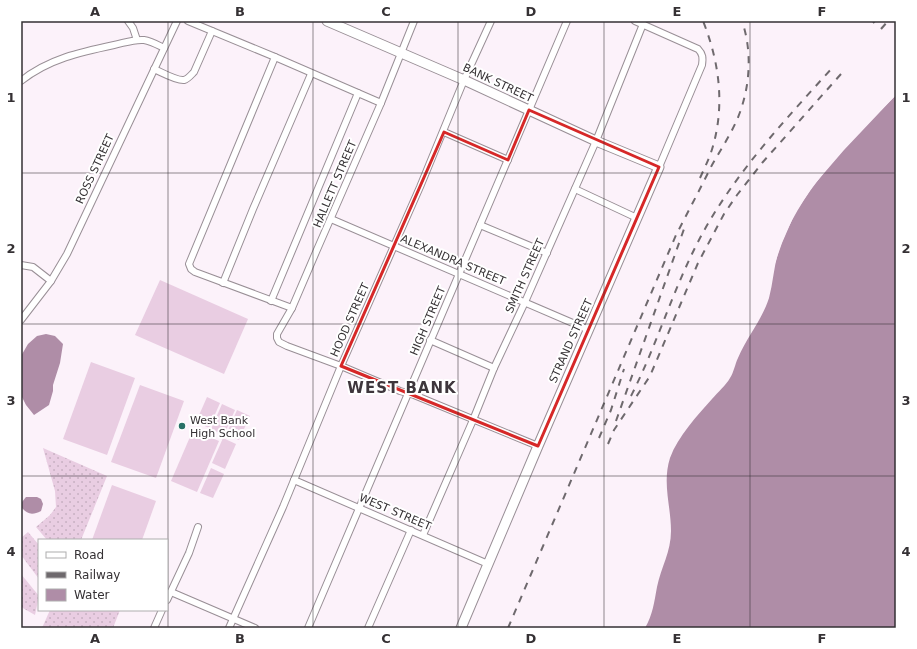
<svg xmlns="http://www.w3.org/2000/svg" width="917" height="649" font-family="'DejaVu Sans',sans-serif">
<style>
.grass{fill:url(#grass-dots)}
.garden{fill:#e9cde2}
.water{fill:#af8da7}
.pier{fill:#fcf2fa}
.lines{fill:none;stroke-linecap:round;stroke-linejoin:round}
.street-casing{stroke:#998f96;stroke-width:8}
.secondary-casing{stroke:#998f96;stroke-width:11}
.street{stroke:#fff;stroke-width:6}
.secondary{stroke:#fff;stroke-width:9}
.rail{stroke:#6e696d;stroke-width:2;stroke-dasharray:7 7;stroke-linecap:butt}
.marked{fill:none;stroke:#d62828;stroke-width:3;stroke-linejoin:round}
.grid{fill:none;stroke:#353134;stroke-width:1;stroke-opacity:0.55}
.poi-dot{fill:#287067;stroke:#fff;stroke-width:1.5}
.labels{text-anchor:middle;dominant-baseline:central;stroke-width:4;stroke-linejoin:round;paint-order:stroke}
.street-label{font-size:11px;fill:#353134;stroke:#fff}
.poi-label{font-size:11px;fill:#353134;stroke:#fff;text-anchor:start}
.district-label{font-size:15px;font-weight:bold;letter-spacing:1px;fill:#3e363c;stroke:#fff}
.neatline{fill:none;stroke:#353134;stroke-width:1.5}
.grid-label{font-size:13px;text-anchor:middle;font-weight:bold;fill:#353134}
</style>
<defs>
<pattern id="grass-dots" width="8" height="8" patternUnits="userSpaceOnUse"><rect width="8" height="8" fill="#e9cde2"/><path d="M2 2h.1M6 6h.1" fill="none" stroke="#c8b0c2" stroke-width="1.8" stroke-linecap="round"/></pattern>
</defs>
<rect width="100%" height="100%" fill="#fcf2fa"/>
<g class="grass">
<path d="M43 448 107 476 81 540H47L36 527 50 515 56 507 55 491Z"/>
<path d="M28 532 39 545V579L21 555V538Z"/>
<path d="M21 574 39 596 35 615 21 607Z"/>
<path d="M50 610H120L113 628H42Z"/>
</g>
<g class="garden">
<path d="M160 280 248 319 224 374 135 335Z"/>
<path d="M91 362 135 378 107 455 63 439Z"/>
<path d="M140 385 184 401 156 478 111 462Z"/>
<path d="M207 397 220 403 209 428 196 422Z"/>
<path d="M222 404 235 410 224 435 211 429Z"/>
<path d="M237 410 250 416 239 440 226 435Z"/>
<path d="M193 430 219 441 197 492 171 481Z"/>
<path d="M223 438 236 444 225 469 212 463Z"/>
<path d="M211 468 224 474 213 498 200 493Z"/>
<path d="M112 485 156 501 142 540H92Z"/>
</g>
<g class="water">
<path d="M896 95V628H645C653 614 654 603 657 587 661 567 671 552 671 531 671 506 662 483 670 458 678 436 697 416 712 399 718 392 726 385 730 378 734 372 735 364 738 358 747 337 762 320 769 298 774 279 774 260 782 242 806 183 853 139 896 95Z"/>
<path d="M46 334 55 336 63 344 60 363 53 385V391L49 405 34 415 26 405 21 395V356L28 344 37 336Z"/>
<path d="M26 497H37L41 499 43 504 41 511C33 515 28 515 22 508V502Z"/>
</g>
<path class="pier" d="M896 93V95L844 150 813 186 795 213 782 243 774 266 768 299 766 303 764 304 770 282 772 266 780 242 793 212 811 185 842 149Z"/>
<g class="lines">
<defs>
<g id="street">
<path d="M128 21 133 28 137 40"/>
<path d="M188 21 275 57 381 103"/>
<path d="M414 21 381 103 316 252 292 308 277 334V338L279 342 287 346 341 366 400 391 414 395 538 446"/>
<path d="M635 21 698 49C703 54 703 58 702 65L659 167"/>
<path d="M275 57 189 264 191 269 195 272 292 308"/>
<path d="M154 69C161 72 177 81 184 80 188 79 191 75 194 72L212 31"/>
<path d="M21 81C48 59 81 52 114 45 124 43 134 39 144 40 151 41 158 45 164 48"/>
<path d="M444 132 508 160"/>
<path d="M575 189 637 218"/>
<path d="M331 219 589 330"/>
<path d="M480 225 547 253"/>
<path d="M21 265 33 267 51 281"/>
<path d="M223 283 253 209 311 74"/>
<path d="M271 301 358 93"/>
<path d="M21 320 51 281 67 254 177 21"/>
<path d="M430 340 494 368"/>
<path d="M294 480 488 564"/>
<path d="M423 535 473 420 494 368 525 302 596 141 643 24"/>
<path d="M171 592 255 628"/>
<path d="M167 600 189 553 198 527"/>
<path d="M154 628 162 610"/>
<path d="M229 628 283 507 341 366 420 187 464 80 491 21"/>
<path d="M308 628 567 21"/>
<path d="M368 628 411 530"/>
</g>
<path id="secondary" d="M327 21 464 80 596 141 659 167 538 446 461 628"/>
</defs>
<use href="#street" class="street-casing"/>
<use href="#secondary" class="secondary-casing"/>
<use href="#street" class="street"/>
<use href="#secondary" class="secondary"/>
<g class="rail">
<path d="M873 23 875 21"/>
<path d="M881 29 888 21"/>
<path d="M700 178C705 167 710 157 713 146 725 104 719 61 703 21"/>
<path d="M631 396C657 345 673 289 700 238 734 174 785 120 833 67"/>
<path d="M616 421 684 229"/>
<path d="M599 438 611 410 624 369"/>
<path d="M608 444 614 430 650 376 698 263 724 214 737 195 762 163 841 74"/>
<path d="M508 628 676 235C688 212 700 189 712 165 720 151 729 137 736 122 750 91 753 53 742 21"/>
</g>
</g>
<path class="marked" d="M529 110 659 167 538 446 341 366 444 132 508 160Z"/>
<path class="grid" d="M168 21V628M313 21V628M458 21V628M604 21V628M750 21V628M21 173H896M21 324H896M21 476H896"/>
<circle class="poi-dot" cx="182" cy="426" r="4"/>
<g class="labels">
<g class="street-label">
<text transform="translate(498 83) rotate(25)">BANK STREET</text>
<text transform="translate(95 169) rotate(-65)">ROSS STREET</text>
<text transform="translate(335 184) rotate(-67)">HALLETT STREET</text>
<text transform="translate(453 260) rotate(23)">ALEXANDRA STREET</text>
<text transform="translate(525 276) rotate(-66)">SMITH STREET</text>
<text transform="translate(350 320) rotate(-66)">HOOD STREET</text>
<text transform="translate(428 321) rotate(-67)">HIGH STREET</text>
<text transform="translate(571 341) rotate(-66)">STRAND STREET</text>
<text transform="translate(395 512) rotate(23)">WEST STREET</text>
</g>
<g class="poi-label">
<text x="190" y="420">West Bank<tspan x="190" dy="13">High School</tspan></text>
</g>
<g class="district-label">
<text x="402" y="388">WEST BANK</text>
</g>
</g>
<rect width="917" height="649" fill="none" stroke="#ffffff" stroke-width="44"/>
<rect x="38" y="539" width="130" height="72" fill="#ffffff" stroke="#aeadae"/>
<rect x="46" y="552" width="20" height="6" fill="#ffffff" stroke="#aeadae"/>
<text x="74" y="559" font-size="12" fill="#353134">Road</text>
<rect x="46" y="572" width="20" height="6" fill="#6e696d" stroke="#aeadae"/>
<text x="74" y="579" font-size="12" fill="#353134">Railway</text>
<rect x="46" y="589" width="20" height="12" fill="#af8da7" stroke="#aeadae"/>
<text x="74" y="599" font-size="12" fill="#353134">Water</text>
<rect x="22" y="22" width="873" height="605" class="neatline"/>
<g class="grid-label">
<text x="95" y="16">A</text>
<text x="240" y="16">B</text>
<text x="386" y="16">C</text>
<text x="531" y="16">D</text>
<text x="677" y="16">E</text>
<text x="822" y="16">F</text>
<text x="11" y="102">1</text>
<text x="906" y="102">1</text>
<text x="11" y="253">2</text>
<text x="906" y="253">2</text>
<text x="11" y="405">3</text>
<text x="906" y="405">3</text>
<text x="11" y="556">4</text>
<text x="906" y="556">4</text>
<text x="95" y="643">A</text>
<text x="240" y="643">B</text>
<text x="386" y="643">C</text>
<text x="531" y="643">D</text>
<text x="677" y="643">E</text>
<text x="822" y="643">F</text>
</g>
</svg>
